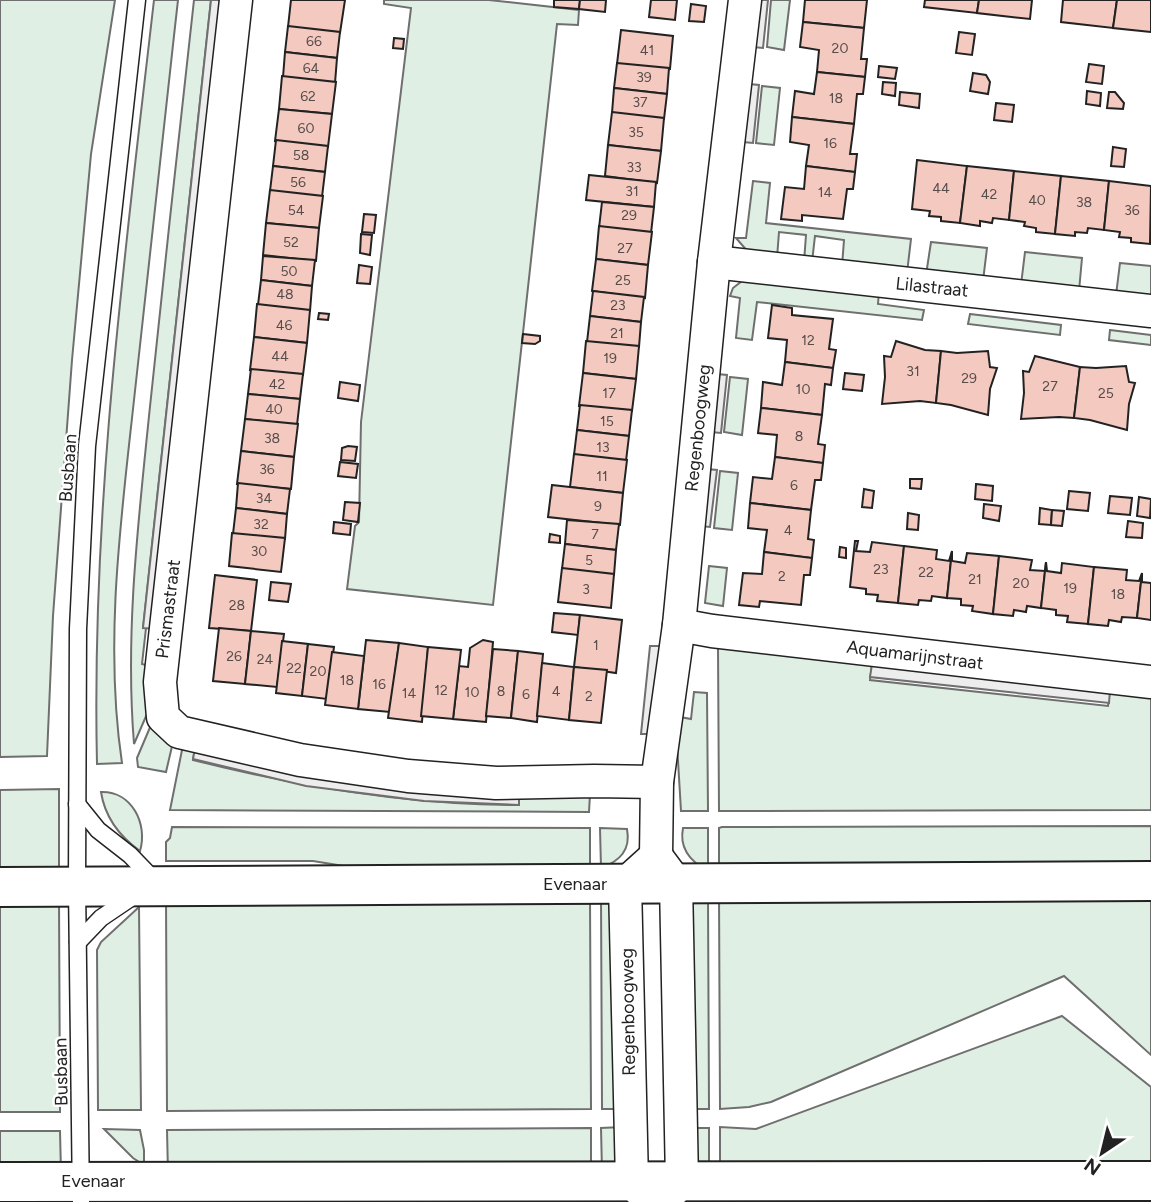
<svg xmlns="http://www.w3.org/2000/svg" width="1151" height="1202" font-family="Figtree,sans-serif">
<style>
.green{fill:#e0efe3;stroke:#6f6f6f;stroke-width:2}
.parking{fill:#ededed;stroke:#6f6f6f;stroke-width:2}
.building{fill:#f3c9c0;stroke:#222;stroke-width:2}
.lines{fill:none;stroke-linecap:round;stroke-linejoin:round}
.service-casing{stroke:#222;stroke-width:19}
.minor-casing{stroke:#222;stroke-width:35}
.secondary-casing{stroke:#222;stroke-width:42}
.service{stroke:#fff;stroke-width:16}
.minor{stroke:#fff;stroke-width:32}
.secondary{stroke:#fff;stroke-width:38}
.labels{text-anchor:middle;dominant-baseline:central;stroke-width:5;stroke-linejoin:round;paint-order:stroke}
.number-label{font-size:14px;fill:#564c4a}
.street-label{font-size:18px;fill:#222;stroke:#fff}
</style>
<rect width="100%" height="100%" fill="#fff"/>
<g class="green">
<path d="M0 0H115L91 154 72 360 53 616 47 756 0 757Z"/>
<path d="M154 0H178C163 133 149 266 134 400 121 519 104 643 122 763L97 764C91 508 125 254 154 0Z"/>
<path d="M194 0H211L143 628H146L142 664 150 666 147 714 134 744C125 634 138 525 149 416 163 277 179 139 194 0Z"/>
<path d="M384 0H489L579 10 578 25 557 24 493 605 347 589 355 526 359 522 361 422 411 8 384 4Z"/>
<path d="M771 0H790L784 50 767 47Z"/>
<path d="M762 86 780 88 774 145 756 143Z"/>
<path d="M753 181 770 183 766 223 911 239 907 273 842 266 844 240 815 236 812 262H804L806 235 779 232 777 258 749 253 736 238H746Z"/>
<path d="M931 242 987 248 983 281 926 275Z"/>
<path d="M1025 252 1082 258 1079 291 1021 285Z"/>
<path d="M1120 263 1151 266V299L1116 295Z"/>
<path d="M742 281 879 292 878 304 924 310 922 320 757 302 752 340 736 338 740 298 730 296 733 288Z"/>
<path d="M970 314 1061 325 1060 335 968 324Z"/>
<path d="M1110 330 1151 335V345L1109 340Z"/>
<path d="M730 377 748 379 742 435 724 432Z"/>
<path d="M720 471 738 473 732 530 714 528Z"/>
<path d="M709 566 727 568 723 606 705 603Z"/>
<path d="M718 647 872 664 870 680 1108 706 1110 690 1151 694V810L719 811Z"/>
<path d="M694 692 707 693 708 811H681L677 744 680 717 691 719Z"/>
<path d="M151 725 159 735 173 742 166 772 138 767 137 758Z"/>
<path d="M183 745 195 748 193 760C300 787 408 805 518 805L519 795 590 794 589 812 170 810Z"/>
<path d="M59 789V878H0V790Z"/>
<path d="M101 792C132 791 148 824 140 851 119 836 105 818 101 792Z"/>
<path d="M1151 826V873L719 877V828L722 827Z"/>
<path d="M172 827 590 828V872L393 874 313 861H166V842L170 838Z"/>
<path d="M600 828 627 829C631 850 620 861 601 868Z"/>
<path d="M683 828H708V871C691 862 679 848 683 828Z"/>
<path d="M719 893 1151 894V1055L1064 976 771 1102 749 1107 720 1109Z"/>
<path d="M590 896 591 1109 167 1111 166 897Z"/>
<path d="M601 896H610L623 1109H602Z"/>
<path d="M708 896 709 1109H690V902Z"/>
<path d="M0 898H59L60 1112H0Z"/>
<path d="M139 907 141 1110H98L97 950 101 942Z"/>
<path d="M1062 1016 1151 1087V1169L720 1170V1127L756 1129Z"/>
<path d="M622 1127 623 1161 602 1171 601 1128Z"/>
<path d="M591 1128V1173H168L167 1130Z"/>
<path d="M690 1128H709V1170L697 1168Z"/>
<path d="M104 1129 140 1130 144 1150V1165L133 1158Z"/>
<path d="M0 1131H60L61 1173H0Z"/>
</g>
<g class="parking">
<path d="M211 0H223L155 629 143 628Z"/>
<path d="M758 0H768L763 48 753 47Z"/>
<path d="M749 84 759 85 753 143 743 142Z"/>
<path d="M717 374 727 375 721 433 711 432Z"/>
<path d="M707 469 717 470 710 527 700 526Z"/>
<path d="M650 646H661L650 734H641Z"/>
<path d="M872 664 1110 690 1109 703 870 677Z"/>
<path d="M195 748 519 795V805L424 801 306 786 193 759Z"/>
</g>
<g class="building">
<path d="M291 0H345L340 33 288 27Z"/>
<path d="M554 0H580L579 9 554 7Z"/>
<path d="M580 0H606L605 12 579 9Z"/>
<path d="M651 0H677L675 20 649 17Z"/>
<path d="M805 0H867L864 28 803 22Z"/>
<path d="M925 0H979L977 13 924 7Z"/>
<path d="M979 0H1032L1030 19 977 13Z"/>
<path d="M1063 0H1117L1113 28 1061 22Z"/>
<path d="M1117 0H1151V32L1113 28Z"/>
<path d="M691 4 706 6 704 22 689 21Z"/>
<path d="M803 22 864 28 861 59H867L865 77 817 72 819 50 800 47Z"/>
<path d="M288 26 340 32 337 58 285 52Z"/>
<path d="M621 30 673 36 670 69 617 64Z"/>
<path d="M959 32 975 34 972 55 956 53Z"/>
<path d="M394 38 404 39 403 49 393 48Z"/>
<path d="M285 52 337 58 335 83 283 77Z"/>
<path d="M617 63 669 68 667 94 614 88Z"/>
<path d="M1089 64 1104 66 1102 84 1086 82Z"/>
<path d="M879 66 897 68 895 79 878 77Z"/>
<path d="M817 72 865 77 863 94H857L854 124 792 117 795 91 814 94Z"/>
<path d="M973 73 986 75 990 82 988 94 970 91Z"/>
<path d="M282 76 336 82 332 114 279 109Z"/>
<path d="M883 82 896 83 895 96 882 94Z"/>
<path d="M614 88 667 94 664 119 612 113Z"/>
<path d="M1087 91 1101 93 1100 106 1086 104Z"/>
<path d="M900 92 920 94 919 108 899 105Z"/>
<path d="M1109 92H1115L1124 103 1123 109 1107 108Z"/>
<path d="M996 103 1014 105 1012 122 994 120Z"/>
<path d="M279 109 332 114 328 147 275 141Z"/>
<path d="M612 112 664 118 661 151 608 145Z"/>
<path d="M792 117 854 124 850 154H857L855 172 806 166 809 145 790 142Z"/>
<path d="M276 140 328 146 325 172 273 166Z"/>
<path d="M608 145 661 151 657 183 605 176Z"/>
<path d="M1113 147 1126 149 1124 167 1111 166Z"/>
<path d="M917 160 967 166 960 223 941 221V217L929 216 930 211 912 209Z"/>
<path d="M273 166 325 172 322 197 270 191Z"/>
<path d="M806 166 855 172 853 189H847L843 219 802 215V221L781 219 785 187 804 189Z"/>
<path d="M967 166 1014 171 1009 220 993 218 992 223 980 221V226L960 223Z"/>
<path d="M1014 171 1061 176 1055 234 1036 232V228L1024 226 1025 222 1009 220Z"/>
<path d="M589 175 656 182 654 207 586 200Z"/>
<path d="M1061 176 1109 181 1104 230 1088 228 1087 233 1075 232V236L1055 234Z"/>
<path d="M1109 181 1151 186 1150 244 1131 242V238L1119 237 1120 232 1104 230Z"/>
<path d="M270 190 323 196 319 228 266 223Z"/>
<path d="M602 202 654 207 651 233 599 228Z"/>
<path d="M364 214 376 215 374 233 362 232Z"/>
<path d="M266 223 319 228 316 261 263 255Z"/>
<path d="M599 226 652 232 648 265 596 259Z"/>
<path d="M361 234 372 235 370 255 360 253Z"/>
<path d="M263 256 315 260 312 286 261 280Z"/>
<path d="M596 259 648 265 645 298 592 291Z"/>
<path d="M359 265 372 267 370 284 357 283Z"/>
<path d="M261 280 312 286 310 311 258 305Z"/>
<path d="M593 291 644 297 641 322 590 316Z"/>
<path d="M257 304 310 310 307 343 254 337Z"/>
<path d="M772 305 792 308V315L833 319 829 349 836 350 833 368 785 362 787 340 768 338Z"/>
<path d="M319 313 329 314 328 320 318 319Z"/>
<path d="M590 316 641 322 639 347 587 342Z"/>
<path d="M523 334 540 336V341L535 344 522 343Z"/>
<path d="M254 337 307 343 303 375 250 370Z"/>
<path d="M586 341 639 346 636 379 583 373Z"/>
<path d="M896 341 925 350 941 351 936 403 920 401 882 404 885 377 884 356 891 357Z"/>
<path d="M941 351 957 353 988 351 990 367 997 368 990 389 988 415 951 405 936 403Z"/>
<path d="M1035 356 1080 367 1074 418 1059 417 1021 419 1024 393 1023 371 1029 372Z"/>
<path d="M785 362 833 368 831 385 825 384 822 415 761 408 763 382 782 385Z"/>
<path d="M1126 366 1129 382 1135 383 1129 404 1127 430 1090 420 1074 418 1080 367 1096 368Z"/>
<path d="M251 369 303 374 300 399 248 394Z"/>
<path d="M583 373 636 379 632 411 579 406Z"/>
<path d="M845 373 864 375 862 391 843 389Z"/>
<path d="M340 382 360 385 358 401 338 398Z"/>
<path d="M248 394 300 399 297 425 245 419Z"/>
<path d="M580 405 632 410 629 436 577 430Z"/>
<path d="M761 408 822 415 818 444 825 445 823 463 775 457 777 435 758 433Z"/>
<path d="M245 419 298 424 294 457 241 451Z"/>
<path d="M577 430 629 436 626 461 574 455Z"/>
<path d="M348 446 357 447 355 461 341 460 342 448Z"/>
<path d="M241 451 294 457 291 489 237 484Z"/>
<path d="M574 454 627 460 623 493 570 487Z"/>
<path d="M775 457 823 463 821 480H815L811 510 750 503 753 477 772 479Z"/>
<path d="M340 462 358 464 356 478 338 476Z"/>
<path d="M910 479H922L921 489 910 488Z"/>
<path d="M238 483 290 489 287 514 236 508Z"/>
<path d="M976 484 993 486 992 501 975 499Z"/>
<path d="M552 485 623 493 620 525 548 517Z"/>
<path d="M864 489 874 491 872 508 862 507Z"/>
<path d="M1069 491 1090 493 1088 511 1067 509Z"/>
<path d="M1110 496 1132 498 1130 515 1108 513Z"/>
<path d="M1139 497 1151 499 1150 518 1137 516Z"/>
<path d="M345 502 360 503 358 522 343 520Z"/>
<path d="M750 503 811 510 808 539 814 540 812 558 764 552 767 530 748 528Z"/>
<path d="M984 504 1001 506 999 521 983 518Z"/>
<path d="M236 508 287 514 285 539 233 534Z"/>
<path d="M1040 508 1052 510 1051 525 1039 524Z"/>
<path d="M1052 510 1064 511 1062 526 1051 525Z"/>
<path d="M908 513 919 515 918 530 907 529Z"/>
<path d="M567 520 619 524 616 550 565 544Z"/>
<path d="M1128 521 1143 523 1142 538 1126 537Z"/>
<path d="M334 522 351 524 350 535 333 533Z"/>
<path d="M232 533 285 538 281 572 229 566Z"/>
<path d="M550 534 560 536V543L549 542Z"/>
<path d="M855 541H858L856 551 870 552 872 542 904 546 898 603 877 601 878 595 866 594V589L850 587Z"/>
<path d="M565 544 616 550 614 575 562 569Z"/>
<path d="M904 546 937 550 936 559 949 561 952 551 947 598 932 596 931 601 919 600 918 605 898 603Z"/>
<path d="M840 547 846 548V558L839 557Z"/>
<path d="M952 551V561L965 563 967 553 999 556 993 614 972 611 973 606 961 605V599L947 598Z"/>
<path d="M764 552 812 558 810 575H804L801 605 760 601 759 607 739 605 743 573 762 574Z"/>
<path d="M999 556 1032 560 1030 570 1045 571 1046 562 1041 608 1027 606 1026 612 1014 610 1013 616 993 614Z"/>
<path d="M1046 562 1047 571 1061 573 1062 563 1094 567 1088 624 1067 622 1068 616 1056 615V610L1041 608Z"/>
<path d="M1094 567 1127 570 1126 580 1139 581 1142 573 1137 618 1122 617 1121 622 1109 620 1108 626 1088 624Z"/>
<path d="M562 568 614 574 611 608 558 602Z"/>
<path d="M1142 573V582L1151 583V620L1137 618Z"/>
<path d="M215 575 257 580 251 631 209 628Z"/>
<path d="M271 582 291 584 288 602 269 600Z"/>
<path d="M554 613 580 615 578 635 552 632Z"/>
<path d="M580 615 622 620 616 673 574 667Z"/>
<path d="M219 628 251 631 245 684 213 681Z"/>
<path d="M251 631 284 634 277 687 245 684Z"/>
<path d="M366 640 399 643 390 712 358 709Z"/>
<path d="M483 640 493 642 486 722 453 719 459 666 468 667 470 648Z"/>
<path d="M282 641 308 644 302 696 276 693Z"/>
<path d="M399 643 428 647 422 722 388 718Z"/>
<path d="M308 644 334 647 327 699 302 696Z"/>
<path d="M428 647 461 650 453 719 421 716Z"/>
<path d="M493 649 518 651 511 718 486 716Z"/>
<path d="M518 651 543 654 537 722 511 718Z"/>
<path d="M332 652 364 656 358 709 325 705Z"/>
<path d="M542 663 574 667 569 720 537 716Z"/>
<path d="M574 667 607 670 601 723 569 720Z"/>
</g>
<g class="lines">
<defs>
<g id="service">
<path d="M77 804 98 830 130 855 157 883"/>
<path d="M78 942 101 918 135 895"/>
<path d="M81 1202 77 886 78 629 87 446 137 0"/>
</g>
<g id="minor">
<path d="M236 0 160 682 163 717 179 732 300 760 408 776 496 783 594 781 657 782"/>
<path d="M714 262 1151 311"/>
<path d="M679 625 712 631 1151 682"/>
<path d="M656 856 657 782 679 625 714 262 745 0"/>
<path d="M651 1202 632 1182 625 884 656 856 676 883 682 1181 662 1202"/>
</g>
<g id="secondary">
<path d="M0 887 1151 881"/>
<path d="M0 1182 1151 1181"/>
</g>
</defs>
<use href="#service" class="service-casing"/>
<use href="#minor" class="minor-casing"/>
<use href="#secondary" class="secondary-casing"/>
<use href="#service" class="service"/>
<use href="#minor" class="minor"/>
<use href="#secondary" class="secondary"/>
</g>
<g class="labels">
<g class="number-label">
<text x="314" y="41">66</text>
<text x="840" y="48">20</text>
<text x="647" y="50">41</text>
<text x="311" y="68">64</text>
<text x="644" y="77">39</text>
<text x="308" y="96">62</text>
<text x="836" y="98">18</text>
<text x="640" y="102">37</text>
<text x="306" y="128">60</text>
<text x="636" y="132">35</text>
<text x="830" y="143">16</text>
<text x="301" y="155">58</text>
<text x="634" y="167">33</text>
<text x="298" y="182">56</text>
<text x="941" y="188">44</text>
<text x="632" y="191">31</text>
<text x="825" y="192">14</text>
<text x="989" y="194">42</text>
<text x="1037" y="200">40</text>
<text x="1084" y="202">38</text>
<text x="296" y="210">54</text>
<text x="1132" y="210">36</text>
<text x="629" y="215">29</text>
<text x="291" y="242">52</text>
<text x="625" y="248">27</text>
<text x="289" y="271">50</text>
<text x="623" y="280">25</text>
<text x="285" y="294">48</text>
<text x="618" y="305">23</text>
<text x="284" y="325">46</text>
<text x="617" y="333">21</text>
<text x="808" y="340">12</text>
<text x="280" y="356">44</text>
<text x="610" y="358">19</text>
<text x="913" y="371">31</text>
<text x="969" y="378">29</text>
<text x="277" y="384">42</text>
<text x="1050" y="386">27</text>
<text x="803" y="389">10</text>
<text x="609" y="393">17</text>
<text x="1106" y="393">25</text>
<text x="274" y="409">40</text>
<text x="607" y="421">15</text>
<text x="799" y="436">8</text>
<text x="272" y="438">38</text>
<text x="603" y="447">13</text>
<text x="267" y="469">36</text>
<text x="602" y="476">11</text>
<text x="794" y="485">6</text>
<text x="264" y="498">34</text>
<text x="598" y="506">9</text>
<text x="261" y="524">32</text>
<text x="788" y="530">4</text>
<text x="595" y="534">7</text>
<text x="259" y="551">30</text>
<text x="589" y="560">5</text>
<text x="881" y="569">23</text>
<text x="926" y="572">22</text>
<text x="782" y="576">2</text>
<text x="975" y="579">21</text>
<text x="1021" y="583">20</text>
<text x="1070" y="588">19</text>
<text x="586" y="589">3</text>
<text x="1118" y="594">18</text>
<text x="237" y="605">28</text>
<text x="596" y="645">1</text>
<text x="234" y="656">26</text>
<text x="265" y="659">24</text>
<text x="294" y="668">22</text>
<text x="318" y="671">20</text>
<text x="347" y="680">18</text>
<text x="379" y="684">16</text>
<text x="441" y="690">12</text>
<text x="501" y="691">8</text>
<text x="556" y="691">4</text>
<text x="472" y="692">10</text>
<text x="409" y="693">14</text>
<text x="526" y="694">6</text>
<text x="589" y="696">2</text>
</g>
<g class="street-label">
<text transform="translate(932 287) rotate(6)">Lilastraat</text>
<text transform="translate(698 428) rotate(-84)">Regenboogweg</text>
<text transform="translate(68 468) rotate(-86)">Busbaan</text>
<text transform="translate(168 609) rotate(-83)">Prismastraat</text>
<text transform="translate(915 655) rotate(7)">Aquamarijnstraat</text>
<text x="575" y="884">Evenaar</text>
<text transform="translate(628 1012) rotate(-91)">Regenboogweg</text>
<text transform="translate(61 1072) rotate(-91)">Busbaan</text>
<text x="93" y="1181">Evenaar</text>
</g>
</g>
<g transform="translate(1102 1153) rotate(215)" stroke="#ffffff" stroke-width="5" paint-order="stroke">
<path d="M0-5L12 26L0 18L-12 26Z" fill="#222222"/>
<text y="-10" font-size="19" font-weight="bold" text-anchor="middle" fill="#222222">N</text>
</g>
</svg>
